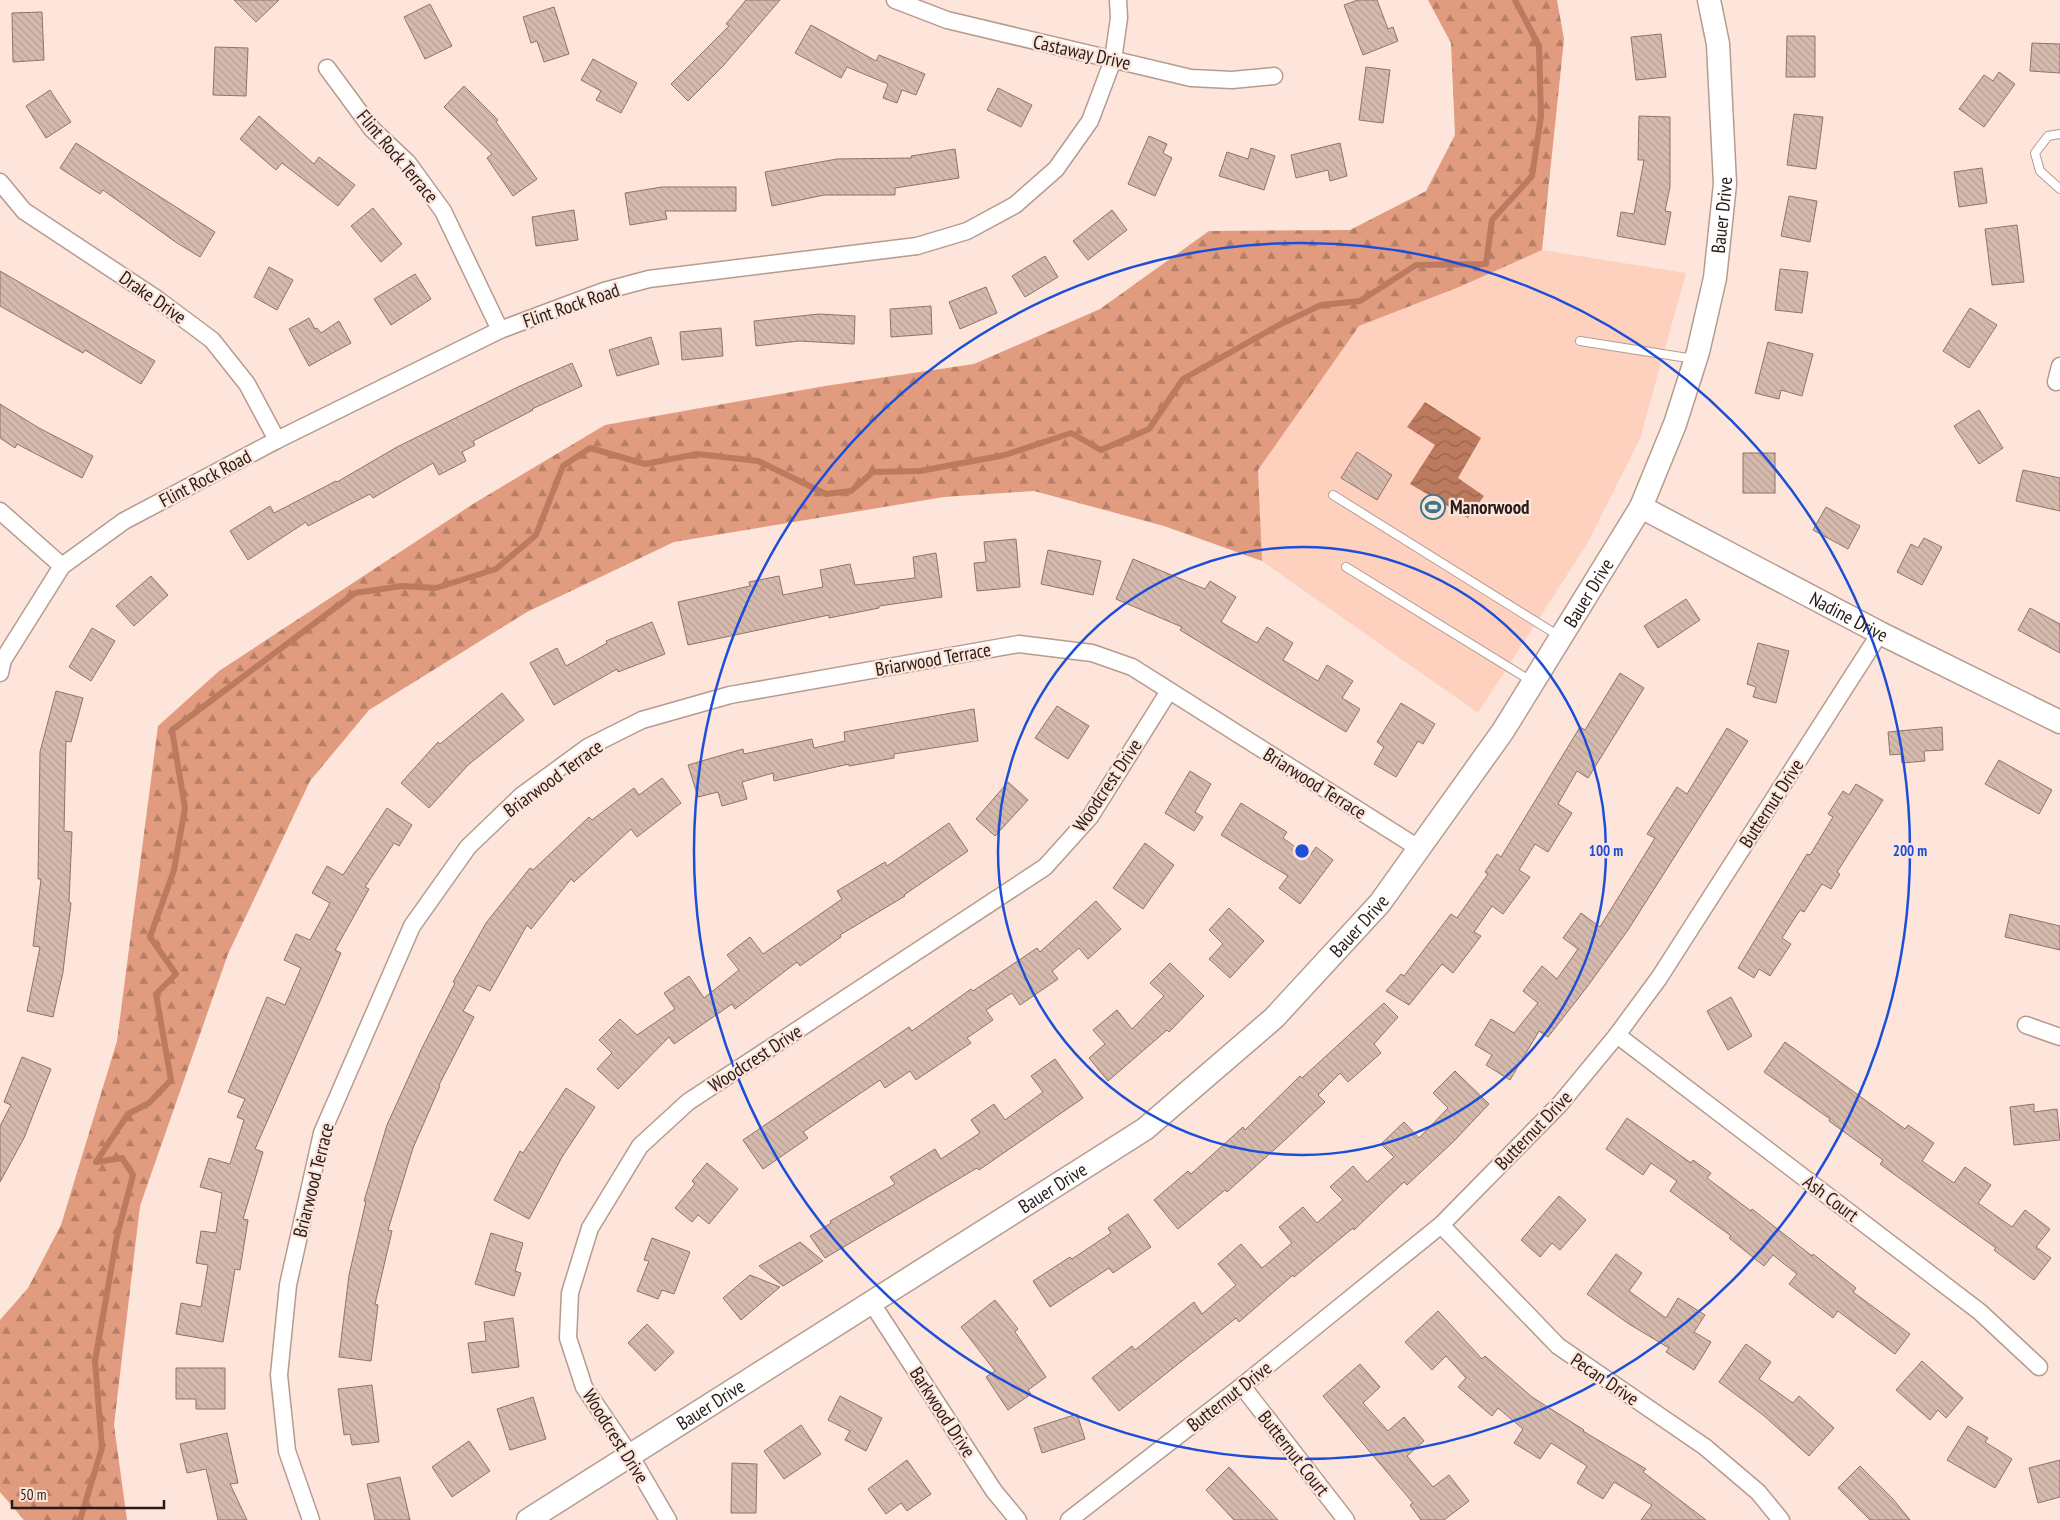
<svg xmlns="http://www.w3.org/2000/svg" width="2060" height="1520" font-family="'PT Sans Narrow',sans-serif">
<style>
.forest{fill:url(#forest-firs)}
.garden{fill:#fed1bf}
.water{fill:url(#water-waves)}
.lines{fill:none;stroke-linecap:round;stroke-linejoin:round}
.stream{stroke:#bc7a5f;stroke-width:6}
.building{fill:url(#building-back-hatch);stroke:#8e7469}
.lane-casing{stroke:#b69b8f;stroke-width:10}
.street-casing{stroke:#b69b8f;stroke-width:19}
.secondary-casing{stroke:#b69b8f;stroke-width:25}
.lane{stroke:#fff;stroke-width:8}
.street{stroke:#fff;stroke-width:16}
.secondary{stroke:#fff;stroke-width:22}
.ring{fill:none;stroke:#1d4ed8;stroke-width:2.5}
.labels{text-anchor:middle;dominant-baseline:central;stroke-width:4.5;stroke-linejoin:round;paint-order:stroke}
.street-label{font-size:19px;fill:#271c18;stroke:#fde5db}
.poi-label{font-size:19px;font-weight:bold;fill:#271c18;stroke:#fde5db;text-anchor:start}
.centre{fill:#1d4ed8;stroke:#fde5db;stroke-width:2.5}
.ring-label{font-size:15px;text-anchor:middle;font-weight:bold;fill:#1d4ed8;stroke:#fde5db;stroke-width:4.5;stroke-linejoin:round;paint-order:stroke}
</style>
<defs>
<pattern id="forest-firs" width="22" height="20" patternUnits="userSpaceOnUse" patternTransform="scale(1.25)"><rect width="22" height="20" fill="#e19c7f"/><path d="M5 1l3.5 6h-7zM16 11l3.5 6h-7z" fill="#b67e67"/></pattern>
<pattern id="water-waves" width="16" height="10" patternUnits="userSpaceOnUse" patternTransform="scale(1.25)"><rect width="16" height="10" fill="#bc7a5f"/><path d="M0 5q4-4 8 0t8 0" fill="none" stroke="#99634d"/></pattern>
<pattern id="building-back-hatch" width="6" height="6" patternUnits="userSpaceOnUse" patternTransform="scale(1.25)"><rect width="6" height="6" fill="#d6baae"/><path d="M-1 5l2 2M0 0l6 6M5-1l2 2" fill="none" stroke="#b89f95"/></pattern>
</defs>
<rect width="100%" height="100%" fill="#fde5db"/>
<path class="forest" d="M1428 0H1557L1564 39 1542 250 1330 435 1262 561 1164 526 1034 491 944 497 674 542 527 612 369 710 310 781 228 954 140 1206 114 1425 127 1520H24L0 1492V1320L28 1288 61 1225 117 1041 158 726 219 671 473 504 605 425 825 386 974 364 1100 309 1209 231 1350 230 1426 191 1455 135 1451 43Z"/>
<path class="garden" d="M1542 250 1686 273 1640 439 1587 544 1478 713 1262 561 1258 470 1359 326 1459 287Z"/>
<path class="water" d="M1425 402 1481 438 1458 478 1484 496 1468 518 1410 484 1435 445 1407 427Z"/>
<g class="lines">
<path class="stream" d="M80 1520 102 1448 95 1361 117 1236 133 1175 122 1158 96 1162 128 1114 149 1103 171 1080 156 994 176 974 150 937 174 870 185 808 172 730 355 593 402 586 436 588 496 569 536 535 563 466 590 448 645 464 697 454 758 461 826 494 851 491 873 472 920 471 1005 455 1071 433 1101 450 1149 429 1183 379 1279 325 1321 305 1360 301 1416 265 1486 264 1492 220 1532 176 1541 116 1539 46 1515 0"/>
</g>
<g class="building">
<path d="M234 0H279L256 22Z"/>
<path d="M746 0H780L723 66 688 101 671 84 729 26 726 24Z"/>
<path d="M1358 0H1377L1388 29 1393 27 1398 41 1363 55 1344 5Z"/>
<path d="M430 4 452 46 425 59 404 17Z"/>
<path d="M554 7 569 54 544 62 537 41 531 43 523 17Z"/>
<path d="M42 12 44 60 13 62 12 13Z"/>
<path d="M811 25 876 61 879 55 925 74 916 95 902 90 897 103 883 98 888 84 847 67 841 78 795 53Z"/>
<path d="M1661 34 1666 77 1636 80 1631 37Z"/>
<path d="M1787 36H1815V77H1786Z"/>
<path d="M2032 43 2060 44V73L2030 71Z"/>
<path d="M215 47 248 48 246 96 213 95Z"/>
<path d="M593 59 637 83 621 113 596 100 601 91 581 80Z"/>
<path d="M1366 67 1390 70 1383 123 1359 120Z"/>
<path d="M1999 72 2015 84 1984 127 1959 109 1984 75 1993 81Z"/>
<path d="M464 86 498 120 496 122 537 179 513 196 487 158 492 154 444 107Z"/>
<path d="M998 88 1032 105 1021 127 987 110Z"/>
<path d="M50 90 71 122 46 138 26 106Z"/>
<path d="M1794 114 1823 117 1816 169 1787 165Z"/>
<path d="M259 116 314 164 319 157 355 185 338 206 282 163 276 170 240 139Z"/>
<path d="M1639 116 1670 117V187L1665 211 1671 212 1665 245 1617 236 1621 212 1634 214 1644 160H1638Z"/>
<path d="M1149 136 1167 144 1163 153 1172 158 1155 196 1128 184Z"/>
<path d="M76 143 215 232 200 257 177 243 103 190 100 194 60 168Z"/>
<path d="M1340 143 1347 176 1330 181 1328 170 1296 178 1291 155Z"/>
<path d="M1251 148 1275 156 1264 190 1219 176 1227 152 1248 159Z"/>
<path d="M955 149 959 178 895 188V195H824L772 206 765 172 837 159 912 158 911 156Z"/>
<path d="M1982 168 1987 203 1959 207 1954 172Z"/>
<path d="M662 187H736V211H665L667 219 630 225 625 193Z"/>
<path d="M1789 196 1817 201 1810 242 1781 236Z"/>
<path d="M373 208 402 244 381 262 351 226Z"/>
<path d="M574 210 578 240 536 246 532 217Z"/>
<path d="M1112 210 1127 230 1088 260 1073 241Z"/>
<path d="M2017 225 2024 282 1992 285 1985 229Z"/>
<path d="M1045 256 1058 277 1025 297 1012 276Z"/>
<path d="M269 267 293 280 277 310 254 297Z"/>
<path d="M1780 269 1808 272 1802 313 1775 310Z"/>
<path d="M0 271 155 361 141 384 85 350 83 353 0 306Z"/>
<path d="M415 274 431 299 391 325 374 299Z"/>
<path d="M986 287 997 313 960 329 949 302Z"/>
<path d="M931 306 932 334 891 337 890 309Z"/>
<path d="M1970 308 1997 325 1969 368 1943 351Z"/>
<path d="M819 314 855 316 854 344 799 341 756 346 754 321Z"/>
<path d="M309 318 315 329 317 328 321 333 339 321 351 343 309 366 289 329Z"/>
<path d="M721 328 723 356 682 360 680 332Z"/>
<path d="M651 337 659 364 617 376 609 350Z"/>
<path d="M1768 342 1813 354 1802 396 1781 390 1779 399 1755 393Z"/>
<path d="M572 363 582 386 532 409 533 410 473 441 475 445 462 452 466 461 439 475 433 463 373 498 370 494 308 526 306 522 248 560 230 531 270 506 274 513 336 481 337 482 397 447 520 386Z"/>
<path d="M0 404 39 428 93 456 82 478 17 444 15 448 0 438Z"/>
<path d="M1979 410 2003 448 1979 464 1954 426Z"/>
<path d="M1357 452 1392 475 1377 500 1341 478Z"/>
<rect x="1743" y="453" width="32" height="40"/>
<path d="M2023 470 2060 478V511L2016 501Z"/>
<path d="M1826 507 1860 526 1848 549 1813 530Z"/>
<path d="M1924 538 1942 547 1922 585 1897 572 1911 544 1918 548Z"/>
<path d="M1016 539 1020 587 977 591 974 563 986 562 984 542Z"/>
<path d="M1048 550 1101 561 1093 595 1041 584Z"/>
<path d="M936 553 942 597 879 606V608L829 618V615L688 645 678 602 750 586 749 582 779 576 783 595 823 587 820 570 850 564 855 585 915 578 913 557Z"/>
<path d="M1133 559 1205 589 1210 581 1236 597 1221 622 1257 643 1267 627 1293 643 1283 660 1318 681 1327 665 1353 681 1342 698 1360 709 1346 732 1180 630 1182 627 1116 599Z"/>
<path d="M151 576 168 595 134 626 116 606Z"/>
<path d="M1686 599 1700 620 1658 648 1644 626Z"/>
<path d="M2030 608 2060 624V653L2018 630Z"/>
<path d="M652 622 665 654 618 672 617 669 554 705 530 663 557 648 566 666 607 643 606 641Z"/>
<path d="M92 628 115 641 91 681 69 667Z"/>
<path d="M1758 643 1789 651 1776 703 1753 697 1756 687 1747 684Z"/>
<path d="M1620 673 1644 688 1588 778 1577 771 1558 804 1572 813 1548 852 1535 844 1519 870 1530 877 1503 914 1492 906 1474 932 1481 936 1453 973 1442 964 1409 1005 1386 991 1401 974 1404 976 1451 914 1457 918 1488 874 1485 872 1497 854 1501 857 1580 727 1585 730Z"/>
<path d="M56 691 83 698 71 742 66 741 64 831 72 832 69 902 71 903 63 972 53 1017 27 1011 40 947 33 946 41 879H38L40 752Z"/>
<path d="M502 693 524 720 468 765 429 808 401 783 438 742 440 744Z"/>
<path d="M1401 703 1435 724 1423 744 1418 741 1396 777 1374 764 1384 747 1377 742Z"/>
<path d="M1057 706 1089 726 1068 759 1035 738Z"/>
<path d="M974 709 978 741 894 754V758L849 766V764L774 781 773 773 742 782 747 799 722 806 718 792 698 797 688 765 743 749 744 754 812 739 814 748 845 741 844 732Z"/>
<path d="M1942 727 1943 750 1924 751 1925 761 1902 763 1901 754 1890 755 1888 732Z"/>
<path d="M1727 728 1748 741 1628 930 1587 987 1548 1037 1539 1031 1510 1080 1486 1065 1492 1055 1475 1045 1491 1019 1514 1033 1538 1003 1523 991 1542 966 1557 979 1578 949 1563 938 1581 913 1600 927 1655 838 1647 834 1677 787 1687 794Z"/>
<path d="M1999 760 2052 790 2039 814 1985 784Z"/>
<path d="M1190 771 1211 784 1195 812 1203 817 1194 831 1165 813Z"/>
<path d="M662 778 681 803 637 837 631 829 574 882 571 879 531 929 527 925 490 991 478 985 463 1011 474 1017 439 1085 440 1086 413 1148 388 1230 392 1231 375 1304 378 1305 371 1361 339 1357 349 1275 366 1201H364L387 1125 422 1048 455 983 453 982 486 923 530 868 533 870 589 817 592 820 634 788 639 795Z"/>
<path d="M1008 782 1028 800 995 836 976 819Z"/>
<path d="M1856 784 1883 800 1837 872 1840 874 1831 889 1822 884 1804 912 1800 910 1782 938 1791 944 1770 976 1759 969 1754 978 1738 968 1807 854 1810 855 1833 817 1828 814 1843 791 1849 795Z"/>
<path d="M1241 803 1287 832 1283 838 1309 857 1316 847 1333 860 1300 904 1279 888 1288 876 1221 835Z"/>
<path d="M387 808 412 825 399 846 394 843 365 887 369 889 335 950 341 953 255 1149 263 1152 243 1219 248 1220 240 1270 235 1269 223 1342 176 1334 181 1303 201 1307 208 1265 196 1263 201 1231 216 1233 222 1193 200 1187 209 1158 230 1164 244 1120 237 1117 245 1099 228 1092 267 997 285 1005 301 968 284 960 296 934 310 940 330 903 312 893 327 866 343 875Z"/>
<path d="M949 823 968 851 904 895 905 896 840 935 841 937 800 966 797 962 735 1009 732 1004 674 1044 669 1037 618 1089 597 1069 612 1053 599 1040 620 1019 637 1035 675 1009 664 993 689 976 704 998 739 970 727 955 750 937 763 954 842 899 837 891 885 862 887 866Z"/>
<path d="M1145 843 1174 865 1143 909 1113 888Z"/>
<path d="M1096 901 1121 929 1088 959 1079 948 1052 971 1058 979 1020 1005 1012 993 986 1010 993 1020 967 1038 971 1043 916 1080 910 1071 885 1088 880 1080 803 1132 808 1138 763 1169 743 1140 909 1027 912 1031 971 989 973 991 1037 948 1040 952Z"/>
<path d="M1229 908 1264 941 1230 978 1209 959 1223 944 1209 930Z"/>
<path d="M2010 914 2060 926V950L2005 937Z"/>
<path d="M1170 963 1204 996 1169 1032 1167 1030 1108 1081 1089 1058 1105 1044 1093 1030 1117 1010 1132 1029 1164 996 1150 983Z"/>
<path d="M1731 997 1752 1036 1728 1050 1707 1011Z"/>
<path d="M1384 1003 1398 1017 1374 1044 1381 1053 1348 1082 1340 1073 1318 1095 1325 1102 1285 1140 1227 1192 1225 1190 1178 1229 1154 1200 1188 1171 1191 1174 1243 1127 1245 1130 1300 1076 1302 1078Z"/>
<path d="M1785 1042 1905 1129 1908 1125 1934 1143 1922 1161 1954 1183 1965 1167 1991 1185 1978 1203 2012 1227 2025 1210 2050 1229 2036 1247 2051 1258 2034 1280 1994 1250 1996 1248 1880 1164 1883 1160 1829 1121 1830 1119 1764 1072Z"/>
<path d="M22 1057 51 1069 24 1138 0 1182V1126L11 1105 4 1102Z"/>
<path d="M1055 1059 1083 1098 979 1170 977 1168 825 1258 810 1236 831 1223 830 1221 895 1184 890 1177 935 1149 941 1159 980 1133 971 1120 994 1104 1005 1120 1043 1092 1031 1076Z"/>
<path d="M1455 1071 1489 1104 1454 1141 1407 1185 1404 1182 1354 1230 1353 1228 1294 1277 1293 1275 1239 1322 1236 1318 1119 1411 1092 1378 1132 1346 1135 1350 1194 1302 1202 1314 1236 1285 1218 1264 1241 1244 1262 1268 1292 1243 1279 1227 1303 1207 1317 1223 1343 1200 1330 1187 1353 1166 1367 1182 1394 1157 1381 1144 1404 1122 1419 1138 1448 1108 1433 1093Z"/>
<path d="M566 1088 595 1107 562 1157 529 1219 494 1200 520 1151 523 1153Z"/>
<path d="M2034 1104V1112L2057 1109 2060 1140 2014 1145 2010 1107Z"/>
<path d="M1627 1118 1691 1163 1693 1160 1711 1173 1707 1178 1751 1211 1752 1209 1812 1256 1813 1254 1856 1288 1853 1292 1910 1334 1895 1354 1838 1311 1833 1318 1789 1284 1797 1274 1773 1255 1764 1266 1729 1238 1731 1236 1670 1191 1677 1181 1651 1163 1643 1175 1606 1149Z"/>
<path d="M707 1163 738 1189 709 1224 698 1215 692 1222 675 1208 695 1184 692 1181Z"/>
<path d="M1559 1196 1586 1220 1560 1250 1552 1243 1540 1257 1521 1240Z"/>
<path d="M1128 1214 1151 1247 1113 1273 1109 1268 1050 1307 1033 1281 1070 1257 1072 1259 1111 1233 1108 1228Z"/>
<path d="M491 1233 523 1243 515 1271 521 1273 514 1296 475 1284Z"/>
<path d="M652 1238 690 1252 674 1294 662 1290 658 1299 637 1291 649 1261 644 1260Z"/>
<path d="M800 1242 823 1261 783 1286 759 1266Z"/>
<path d="M1616 1254 1642 1273 1629 1291 1666 1318 1678 1298 1705 1315 1694 1332 1711 1342 1694 1370 1666 1352 1669 1348 1629 1324 1587 1294Z"/>
<path d="M750 1275 780 1287 741 1320 723 1298Z"/>
<path d="M995 1300 1018 1329 1015 1332 1046 1377 1028 1390 1031 1394 1008 1410 986 1377 995 1371 961 1327Z"/>
<path d="M1438 1311 1482 1359 1485 1356 1532 1397 1584 1430 1583 1431 1646 1469 1643 1472 1706 1520H1641L1652 1505 1614 1482 1603 1499 1577 1483 1587 1466 1551 1443 1540 1459 1514 1443 1523 1429 1498 1408 1492 1416 1458 1387 1466 1378 1446 1356 1432 1370 1405 1342Z"/>
<path d="M513 1318 519 1367 472 1373 468 1343 486 1341 484 1322Z"/>
<path d="M647 1324 674 1352 655 1371 628 1343Z"/>
<path d="M1746 1344 1771 1362 1759 1379 1793 1403 1799 1396 1834 1428 1809 1456 1763 1415 1719 1382Z"/>
<path d="M1922 1361 1963 1398 1946 1418 1938 1410 1930 1420 1896 1390Z"/>
<path d="M1360 1364 1380 1387 1363 1403 1388 1431 1404 1417 1424 1441 1407 1456 1433 1487 1449 1475 1469 1501 1444 1520H1421L1410 1505 1413 1503 1323 1396Z"/>
<path d="M176 1368H225V1409H196V1399H176Z"/>
<path d="M372 1385 379 1442 352 1445 350 1434 344 1435 338 1389Z"/>
<path d="M840 1396 882 1418 866 1451 845 1440 850 1431 828 1420Z"/>
<path d="M533 1397 546 1439 510 1450 497 1409Z"/>
<path d="M1077 1414 1085 1439 1042 1453 1034 1428Z"/>
<path d="M801 1425 821 1454 784 1479 764 1451Z"/>
<path d="M1968 1426 1988 1438 1985 1442 2012 1459 1995 1488 1947 1460Z"/>
<path d="M227 1433 238 1483 230 1484 247 1520H218L206 1469 187 1473 180 1444Z"/>
<path d="M469 1441 490 1471 452 1497 432 1467Z"/>
<path d="M907 1460 931 1494 907 1511 901 1503 886 1514 868 1489Z"/>
<path d="M2060 1460V1497L2038 1503 2029 1468Z"/>
<path d="M732 1463 757 1464 756 1513H731Z"/>
<path d="M1860 1466 1893 1499 1910 1520H1870L1838 1488Z"/>
<path d="M1229 1467 1278 1520H1234L1206 1490Z"/>
<path d="M400 1477 410 1520H375L367 1484Z"/>
</g>
<g class="lines">
<defs>
<g id="lane">
<path d="M2060 134 2048 136 2035 153 2040 171 2060 189"/>
<path d="M1580 341 1694 359"/>
<path d="M1333 495 1559 636"/>
<path d="M1346 567 1531 681"/>
</g>
<g id="street">
<path d="M895 0 947 20 1191 78 1232 80 1274 76"/>
<path d="M327 68 372 129 408 163 443 211 500 330"/>
<path d="M0 182 24 211 157 299 212 340 247 384 277 440"/>
<path d="M2056 382 2060 366"/>
<path d="M0 511 62 566"/>
<path d="M0 673 3 660 62 566 124 521 277 440 500 330 604 291 649 279 917 246 967 231 1015 205 1056 169 1090 121 1113 60 1119 18 1118 0"/>
<path d="M2026 1025 2060 1037"/>
<path d="M1617 1035 1980 1312 2039 1367"/>
<path d="M1441 1225 1558 1346 1705 1447 1758 1492 1781 1520"/>
<path d="M871 1302 994 1491 1018 1520"/>
<path d="M1242 1386 1346 1520"/>
<path d="M311 1520 287 1451 279 1375 288 1285 322 1133 412 926 468 847 521 796 588 747 642 720 730 695 1019 644 1092 653 1132 667 1420 849"/>
<path d="M668 1520 630 1455 584 1387 568 1338 570 1293 590 1228 640 1146 688 1102 1045 867 1090 817 1169 691"/>
<path d="M1069 1520 1242 1386 1441 1225 1560 1104 1617 1035 1659 978 1880 633"/>
</g>
<g id="secondary">
<path id="s1" d="M1641 507 1880 633 2060 722"/>
<path id="s2" d="M528 1520 1145 1129 1274 1018 1380 903 1503 731 1561 637 1641 507 1675 424 1698 352 1715 278 1725 184 1718 44 1709 0"/>
</g>
</defs>
<use href="#lane" class="lane-casing"/>
<use href="#street" class="street-casing"/>
<use href="#secondary" class="secondary-casing"/>
<use href="#lane" class="lane"/>
<use href="#street" class="street"/>
<use href="#secondary" class="secondary"/>
</g>
<g class="ring">
<circle cx="1302" cy="851" r="304"/>
<circle cx="1302" cy="851" r="608"/>
</g>
<defs>
<symbol id="stadium-ring" viewBox="-11 -11 22 22"><circle r="9.5" fill="#fde5db" stroke="#38778c" stroke-width="1.5"/><path d="M0-5a6.5 5 0 1 0 0 10a6.5 5 0 1 0 0-10ZM-3.5-1.8h7v3.6h-7Z" fill="#38778c"/></symbol>
</defs>
<g fill-rule="evenodd">
<use href="#stadium-ring" x="1419" y="493" width="28" height="28"/>
</g>
<g class="labels">
<g class="street-label">
<text transform="translate(1082 52) rotate(13)">Castaway Drive</text>
<text transform="translate(398 156) rotate(50)">Flint Rock Terrace</text>
<text stroke="none"><textPath href="#s2" startOffset="1836">Bauer Drive</textPath></text>
<text transform="translate(153 297) rotate(35)">Drake Drive</text>
<text transform="translate(571 305) rotate(-19)">Flint Rock Road</text>
<text transform="translate(205 478) rotate(-28)">Flint Rock Road</text>
<text stroke="none"><textPath href="#s2" startOffset="1431">Bauer Drive</textPath></text>
<text stroke="none"><textPath href="#s1" startOffset="235">Nadine Drive</textPath></text>
<text transform="translate(933 659) rotate(-10)">Briarwood Terrace</text>
<text transform="translate(553 778) rotate(-36)">Briarwood Terrace</text>
<text transform="translate(1315 783) rotate(32)">Briarwood Terrace</text>
<text transform="translate(1107 785) rotate(-56)">Woodcrest Drive</text>
<text transform="translate(1771 803) rotate(-57)">Butternut Drive</text>
<text stroke="none"><textPath href="#s2" startOffset="1026">Bauer Drive</textPath></text>
<text transform="translate(755 1058) rotate(-33)">Woodcrest Drive</text>
<text transform="translate(1533 1130) rotate(-46)">Butternut Drive</text>
<text transform="translate(313 1180) rotate(-76)">Briarwood Terrace</text>
<text stroke="none"><textPath href="#s2" startOffset="621">Bauer Drive</textPath></text>
<text transform="translate(1831 1198) rotate(37)">Ash Court</text>
<text transform="translate(1605 1379) rotate(34)">Pecan Drive</text>
<text transform="translate(1229 1396) rotate(-38)">Butternut Drive</text>
<text stroke="none"><textPath href="#s2" startOffset="216">Bauer Drive</textPath></text>
<text transform="translate(943 1412) rotate(57)">Barkwood Drive</text>
<text transform="translate(616 1436) rotate(58)">Woodcrest Drive</text>
<text transform="translate(1294 1453) rotate(52)">Butternut Court</text>
</g>
<g class="poi-label">
<text x="1450" y="507">Manorwood</text>
</g>
</g>
<circle cx="1302" cy="851" r="8" class="centre"/>
<g class="ring-label">
<text x="1606" y="856">100 m</text>
<text x="1910" y="856">200 m</text>
</g>
<path d="M12 1500v8h152v-8" fill="none" stroke="#271c18" stroke-width="2.5"/>
<text x="20" y="1500" font-size="15" fill="#271c18" stroke="#fde5db" stroke-width="4" paint-order="stroke">50 m</text>
</svg>
